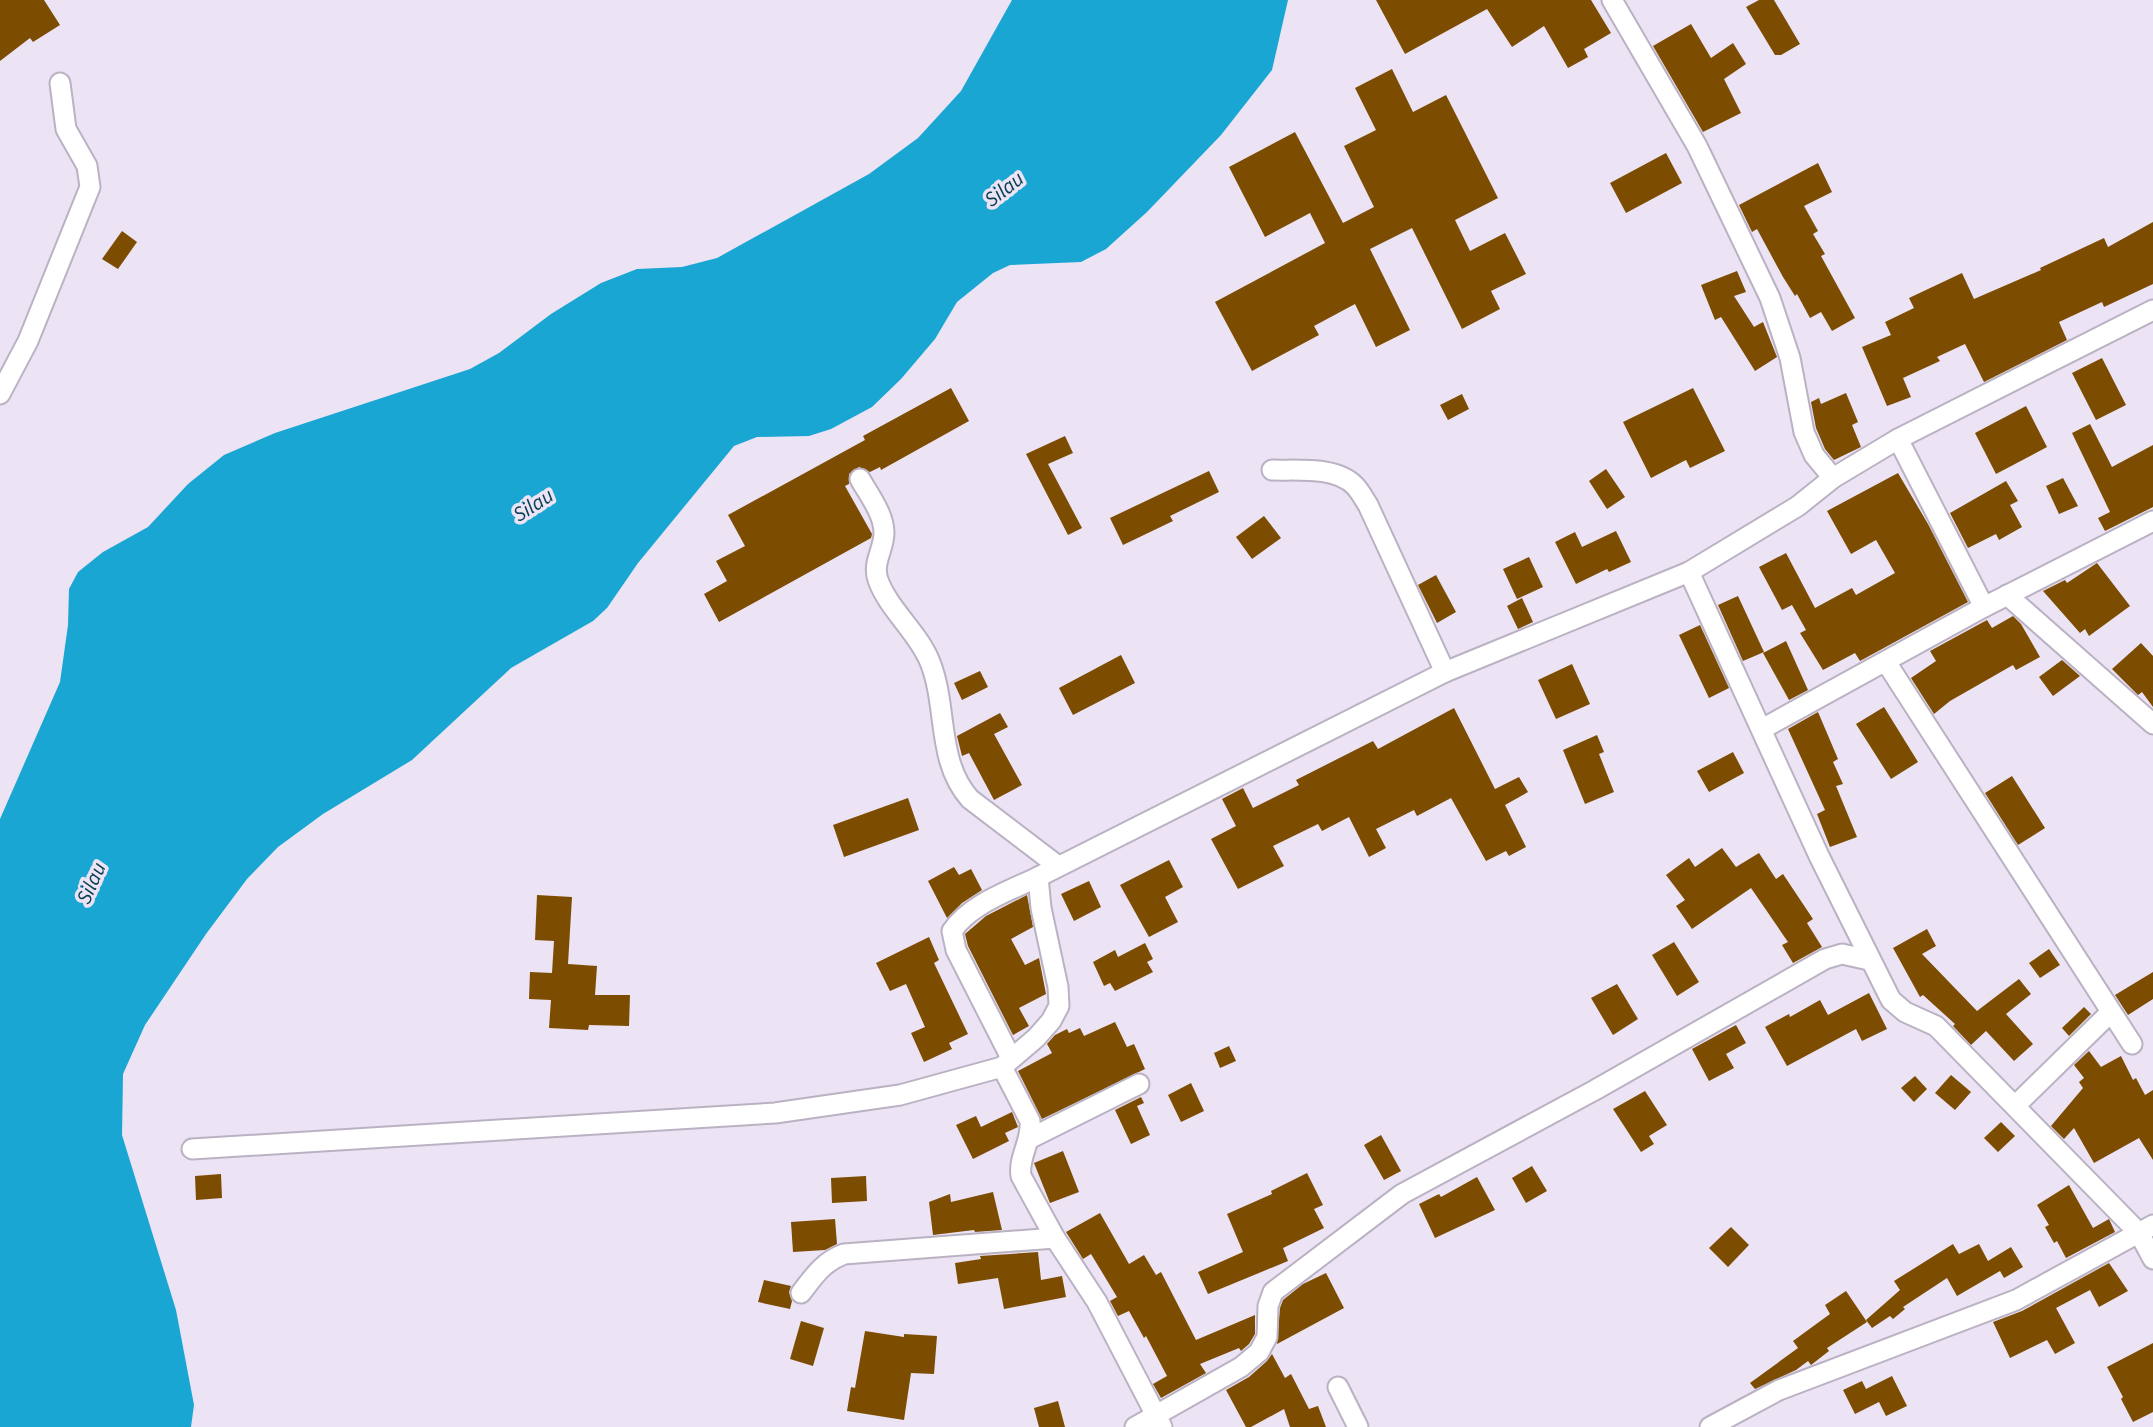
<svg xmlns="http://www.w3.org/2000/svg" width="2153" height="1427" font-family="'Source Sans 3',sans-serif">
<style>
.water{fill:#1aa6d3}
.building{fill:#7c4c00}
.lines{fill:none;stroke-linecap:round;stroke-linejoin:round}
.minor-casing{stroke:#bab2c3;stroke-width:23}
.minor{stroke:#fff;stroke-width:19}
.labels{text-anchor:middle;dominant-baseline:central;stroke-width:7;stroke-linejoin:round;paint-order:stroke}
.water-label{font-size:21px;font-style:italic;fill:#094053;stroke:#ece3f5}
</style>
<rect width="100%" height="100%" fill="#ece3f5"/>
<path class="water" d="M1012 0H1288L1272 70 1221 135 1147 212 1106 249 1081 262 1010 265 993 273 957 302 935 339 901 379 872 407 831 429 809 436 757 437 734 446 638 563 607 608 593 621 511 668 412 760 323 814 278 847 247 879 206 934 145 1025 123 1074 122 1135 176 1310 194 1405 191 1427H0V819L60 682 68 625 69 589 78 572 103 552 148 527 188 484 224 455 275 433 470 369 499 353 551 314 601 283 637 269 682 267 717 258 869 174 918 138 961 91Z"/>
<g class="building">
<path d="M0 0H44L60 25 33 42 30 38 0 61Z"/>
<path d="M1376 0H1591L1611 33 1584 49 1588 57 1568 68 1544 26 1512 47 1487 9 1405 54Z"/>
<path d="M1759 0H1774L1800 44 1781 55H1775L1746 7Z"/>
<path d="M1691 24 1711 58 1733 43 1746 64 1724 79 1741 113 1703 132 1653 46Z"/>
<path d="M1392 69 1413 112 1446 95 1498 198 1455 220 1470 251 1505 233 1526 274 1491 291 1500 309 1462 329 1412 228 1370 249 1410 330 1376 347 1355 304 1314 326 1319 335 1252 371 1215 302 1325 243 1310 213 1265 237 1229 167 1295 132 1343 223 1374 207 1344 146 1376 130 1355 88Z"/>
<path d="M1666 153 1682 183 1626 213 1610 183Z"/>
<path d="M1818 163 1832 192 1804 206 1818 231 1813 234 1825 254 1821 256 1855 318 1832 331 1821 312 1810 318 1797 294 1795 296 1783 277 1757 229 1752 232 1739 205Z"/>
<path d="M2153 222V284L2104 307 2102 302 2059 322 2067 340 1984 382 1965 344 1937 357 1940 361 1903 378 1911 397 1887 406 1862 347 1891 335 1885 322 1914 308 1909 298 1962 273 1974 299 2041 270 2040 268 2104 238 2108 247Z"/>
<path d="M122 231 137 242 118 269 102 259Z"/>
<path d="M1737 271 1746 292 1734 296 1754 327 1763 322 1777 357 1755 371 1721 317 1715 320 1701 285Z"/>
<path d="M2102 358 2126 405 2096 420 2072 373Z"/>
<path d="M951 388 969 421 881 470 880 467 870 472 859 467 849 474V484L845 486 872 534 871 538 719 622 704 594 727 581 716 561 745 546 728 515 865 440 863 436Z"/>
<path d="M1693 388 1725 451 1690 468 1686 460 1651 478 1623 422Z"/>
<path d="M1846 393 1858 422 1852 425 1861 447 1834 460 1825 449 1816 428 1811 402 1819 398 1821 404Z"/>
<path d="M1462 394 1469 409 1448 420 1440 405Z"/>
<path d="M2026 406 2047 447 1996 474 1975 433Z"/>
<path d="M2090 424 2112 467 2153 445V507L2105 531 2098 518 2110 512 2072 433Z"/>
<path d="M1065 436 1073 453 1048 464 1082 528 1068 535 1026 454Z"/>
<path d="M1606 469 1625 497 1607 509 1589 481Z"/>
<path d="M1209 471 1219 492 1170 516 1173 521 1123 545 1110 518Z"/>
<path d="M1898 473 1928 524 1968 602 1860 661 1855 653 1823 670 1800 633 1806 630 1792 605 1782 610 1759 567 1786 553 1815 608 1852 588 1856 595 1895 573 1876 540 1851 554 1827 511Z"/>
<path d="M2063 478 2078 506 2059 514 2046 486Z"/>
<path d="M2006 481 2018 501 2010 505 2022 527 1999 540 1996 534 1968 548 1950 513Z"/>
<path d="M1264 516 1281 538 1252 559 1236 537Z"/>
<path d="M1616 531 1631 562 1609 572 1607 569 1576 584 1555 542 1575 532 1582 547Z"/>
<path d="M1529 557 1543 587 1517 599 1503 569Z"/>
<path d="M2097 563 2130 606 2089 636 2085 629 2080 633 2043 591 2065 580 2067 583Z"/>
<path d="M1436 575 1456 612 1437 623 1418 585Z"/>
<path d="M1738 596 1764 652 1743 661 1718 605Z"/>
<path d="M1522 598 1533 622 1518 629 1507 606Z"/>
<path d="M2013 616 2021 624 2040 657 2016 670 2013 665 1950 701 1934 714 1911 678 1936 661 1930 651 1987 620 1992 628Z"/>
<path d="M1700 625 1729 688 1709 698 1679 635Z"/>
<path d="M1786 641 1808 690 1789 700 1763 653Z"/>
<path d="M2141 643 2153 656V707L2142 692 2138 695 2112 669Z"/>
<path d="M1121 655 1135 683 1073 715 1059 688Z"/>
<path d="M2062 660 2080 676 2053 696 2039 677Z"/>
<path d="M1572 664 1590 704 1556 719 1538 680Z"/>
<path d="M980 671 988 687 962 700 954 683Z"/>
<path d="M1884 707 1918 762 1891 779 1856 724Z"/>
<path d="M1454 708 1495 789 1519 777 1528 792 1505 805 1526 847 1509 856 1506 851 1486 861 1451 798 1417 816 1414 810 1376 829 1386 848 1369 857 1349 817 1322 831 1318 824 1273 846 1284 866 1238 889 1211 839 1236 826 1222 799 1243 788 1253 808 1299 785 1296 780 1373 741 1378 749Z"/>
<path d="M1818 712 1838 759 1833 762 1843 784 1836 786 1857 837 1830 847 1817 814 1825 810 1788 729Z"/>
<path d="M1000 713 1008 727 994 734 1022 785 994 800 969 753 962 756 957 736Z"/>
<path d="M1597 735 1604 752 1599 754 1614 792 1585 804 1563 750Z"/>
<path d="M1733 752 1744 773 1709 792 1697 771Z"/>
<path d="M2012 776 2045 828 2018 845 1985 793Z"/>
<path d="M908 798 919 830 844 857 833 825Z"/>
<path d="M1722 848 1736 867 1759 853 1776 879 1783 874 1813 919 1807 923 1822 947 1793 963 1782 945 1788 942 1751 888 1692 929 1676 906 1685 900 1666 875 1689 858 1695 867Z"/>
<path d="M1169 860 1183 887 1165 897 1178 922 1149 937 1120 885Z"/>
<path d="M954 867 959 875 971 869 982 890 962 903 947 918 928 881Z"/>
<path d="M1089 881 1101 907 1074 921 1061 894Z"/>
<path d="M537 895 572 897 568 964 597 966 595 995H630L629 1026 589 1025 588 1030 549 1028 551 1000 529 999 530 972 552 973 554 941 535 940Z"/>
<path d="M1027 895 1033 927 1011 939 1025 965 1039 958 1046 994 1019 1008 1029 1026 1013 1035 968 946 965 934 986 916Z"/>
<path d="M1927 929 1936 946 1922 954 1977 1011 2019 979 2031 994 2006 1014 2033 1044 2014 1061 1986 1031 1971 1045 1953 1026 1955 1024 1923 995 1920 997 1893 948Z"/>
<path d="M929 937 939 960 934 963 968 1034 949 1043 952 1049 924 1062 911 1033 925 1027 906 984 890 991 876 963Z"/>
<path d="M1674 942 1699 982 1677 996 1652 955Z"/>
<path d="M1145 943 1153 959 1147 962 1153 972 1115 991 1110 983 1104 986 1093 962 1115 950 1118 957Z"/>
<path d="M2049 949 2060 965 2040 978 2029 963Z"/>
<path d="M2153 972V999L2128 1015 2115 995Z"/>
<path d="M1617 984 1638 1019 1613 1035 1591 998Z"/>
<path d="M1869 993 1887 1029 1862 1041 1856 1029 1787 1066 1765 1027 1789 1014 1790 1017 1820 1000 1828 1015Z"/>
<path d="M2084 1007 2091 1014 2069 1036 2062 1028Z"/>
<path d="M1115 1022 1127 1047 1134 1044 1145 1069 1042 1119 1018 1071 1052 1053 1047 1044 1055 1035 1067 1029 1069 1033 1080 1028 1084 1036Z"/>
<path d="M1736 1025 1746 1043 1726 1054 1734 1068 1709 1081 1692 1049Z"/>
<path d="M1229 1046 1236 1061 1220 1068 1214 1053Z"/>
<path d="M2089 1051 2101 1067 2121 1056 2133 1080 2136 1078 2145 1095 2153 1090V1160L2139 1138 2094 1163 2074 1128 2064 1139 2051 1126 2083 1088 2079 1082 2084 1078 2074 1065Z"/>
<path d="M1951 1075 1971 1092 1955 1110 1935 1093Z"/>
<path d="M1915 1076 1927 1089 1914 1102 1901 1088Z"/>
<path d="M1191 1083 1204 1111 1181 1122 1168 1095Z"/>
<path d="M1645 1091 1667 1125 1649 1136 1654 1144 1641 1152 1613 1109Z"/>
<path d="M1141 1097 1144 1103 1137 1106 1150 1135 1131 1144 1115 1110Z"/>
<path d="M1012 1112 1018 1127 1005 1133 1009 1141 973 1159 956 1125 976 1116 981 1127Z"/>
<path d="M2001 1122 2015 1136 1998 1152 1984 1138Z"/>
<path d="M1381 1135 1401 1171 1384 1180 1364 1145Z"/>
<path d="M1063 1151 1079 1192 1050 1203 1034 1163Z"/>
<path d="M1532 1166 1547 1191 1526 1203 1512 1178Z"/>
<path d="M1307 1173 1323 1205 1314 1209 1324 1228 1283 1248 1288 1261 1208 1294 1198 1272 1243 1252 1227 1214 1272 1194 1271 1191Z"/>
<path d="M221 1174 222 1198 196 1200 195 1176Z"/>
<path d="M866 1176 867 1201 832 1203 831 1178Z"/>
<path d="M1477 1177 1495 1210 1435 1238 1419 1204 1439 1194 1441 1197Z"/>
<path d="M2069 1185 2093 1228 2109 1219 2115 1232 2066 1258 2057 1241 2054 1243 2045 1227 2049 1225 2037 1205Z"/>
<path d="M993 1192 1002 1230 975 1232 974 1230 933 1235 929 1202 950 1194 951 1202Z"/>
<path d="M1100 1213 1129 1264 1144 1255 1156 1275 1161 1272 1196 1340 1255 1315V1334L1249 1344 1241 1351 1239 1348 1200 1364 1206 1373 1161 1398 1153 1384 1167 1376 1146 1336 1144 1338 1129 1311 1118 1316 1110 1301 1117 1297 1091 1254 1083 1259 1066 1232Z"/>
<path d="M835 1219 837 1244 825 1250 793 1252 791 1222Z"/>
<path d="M1731 1227 1749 1245 1728 1267 1709 1248Z"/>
<path d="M1953 1244 1959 1254 1979 1244 1988 1261 2011 1247 2023 1267 2004 1278 2000 1271 1957 1296 1947 1278 1903 1307 1905 1309 1893 1319 1890 1316 1872 1328 1866 1320 1900 1290 1894 1281Z"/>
<path d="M1038 1252 1041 1280 1062 1276 1066 1297 1004 1309 998 1278 958 1284 955 1263 981 1259 980 1256Z"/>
<path d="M2109 1263 2128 1291 2099 1307 2090 1290 2056 1308 2075 1343 2055 1354 2047 1340 2010 1358 1993 1322 2022 1311Z"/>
<path d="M1326 1273 1344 1308 1277 1344 1280 1308 1283 1300 1303 1284Z"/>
<path d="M764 1280 791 1286 789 1292 792 1301 790 1309 758 1302Z"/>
<path d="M1846 1291 1867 1322 1827 1348 1829 1351 1811 1365 1808 1361 1796 1370 1755 1389 1750 1383 1798 1348 1793 1341 1830 1314 1825 1305Z"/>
<path d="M801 1321 824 1328 813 1366 790 1359Z"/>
<path d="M865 1331 904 1337V1334L937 1336 934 1374 911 1373 904 1420 847 1411 851 1387 855 1388Z"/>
<path d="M2153 1343V1412L2133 1422 2121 1399 2123 1397 2107 1367Z"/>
<path d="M1272 1354 1285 1378 1291 1374 1309 1409 1318 1406 1326 1427H1290L1284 1409 1251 1427H1246L1226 1390 1249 1377 1267 1361Z"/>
<path d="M1892 1376 1907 1406 1886 1416 1879 1402 1855 1414 1843 1390 1862 1381 1866 1389Z"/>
<path d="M1058 1401 1065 1427H1039L1034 1408Z"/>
</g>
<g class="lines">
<defs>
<g id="minor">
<path d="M1612 0 1697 146 1770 298 1790 358 1804 432 1814 455 1833 478"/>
<path d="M0 394 28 341 90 187 87 166 66 129 60 83"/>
<path d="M1898 439 1984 607"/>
<path d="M1272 470C1297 471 1336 466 1355 486 1360 491 1364 499 1368 505L1445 672"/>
<path d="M860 479C869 495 884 514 884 533 884 549 872 563 878 580 889 610 918 632 930 662 948 707 936 761 970 799L1058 866"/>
<path d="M1689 572 1819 856 1891 1000 1905 1012 1936 1026 2139 1233 2153 1259"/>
<path d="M2007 595 2153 724"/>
<path d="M1886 662 2132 1044"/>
<path d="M1762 729 1984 607 2153 521"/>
<path d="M1011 1058 956 950 952 931C970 904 1009 891 1038 877"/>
<path d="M2015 1106 2111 1012"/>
<path d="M1029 1139 1139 1084"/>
<path d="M192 1149 775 1113 900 1095 1002 1067"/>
<path d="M801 1293C814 1276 823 1262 844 1254L1055 1238"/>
<path d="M1338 1387 1358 1427"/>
<path d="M1135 1427 1241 1367 1259 1352 1267 1337 1268 1306 1273 1292 1402 1194 1595 1090 1825 959 1842 954 1869 960"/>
<path d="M1162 1427 1097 1302 1055 1238 1021 1176C1018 1157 1032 1141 1030 1121L1002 1067 1036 1038 1051 1021 1059 1006 1058 987 1041 908 1038 877 1445 672 1689 572 1798 506 1833 478 1898 439 2153 310"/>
<path d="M1710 1427 1779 1390 2016 1300 2153 1225"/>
</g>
</defs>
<use href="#minor" class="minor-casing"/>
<use href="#minor" class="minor"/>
</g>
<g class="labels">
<g class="water-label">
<text transform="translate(1004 189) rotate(-38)">Silau</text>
<text transform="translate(533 505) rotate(-33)">Silau</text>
<text transform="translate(91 883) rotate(-66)">Silau</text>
</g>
</g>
</svg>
